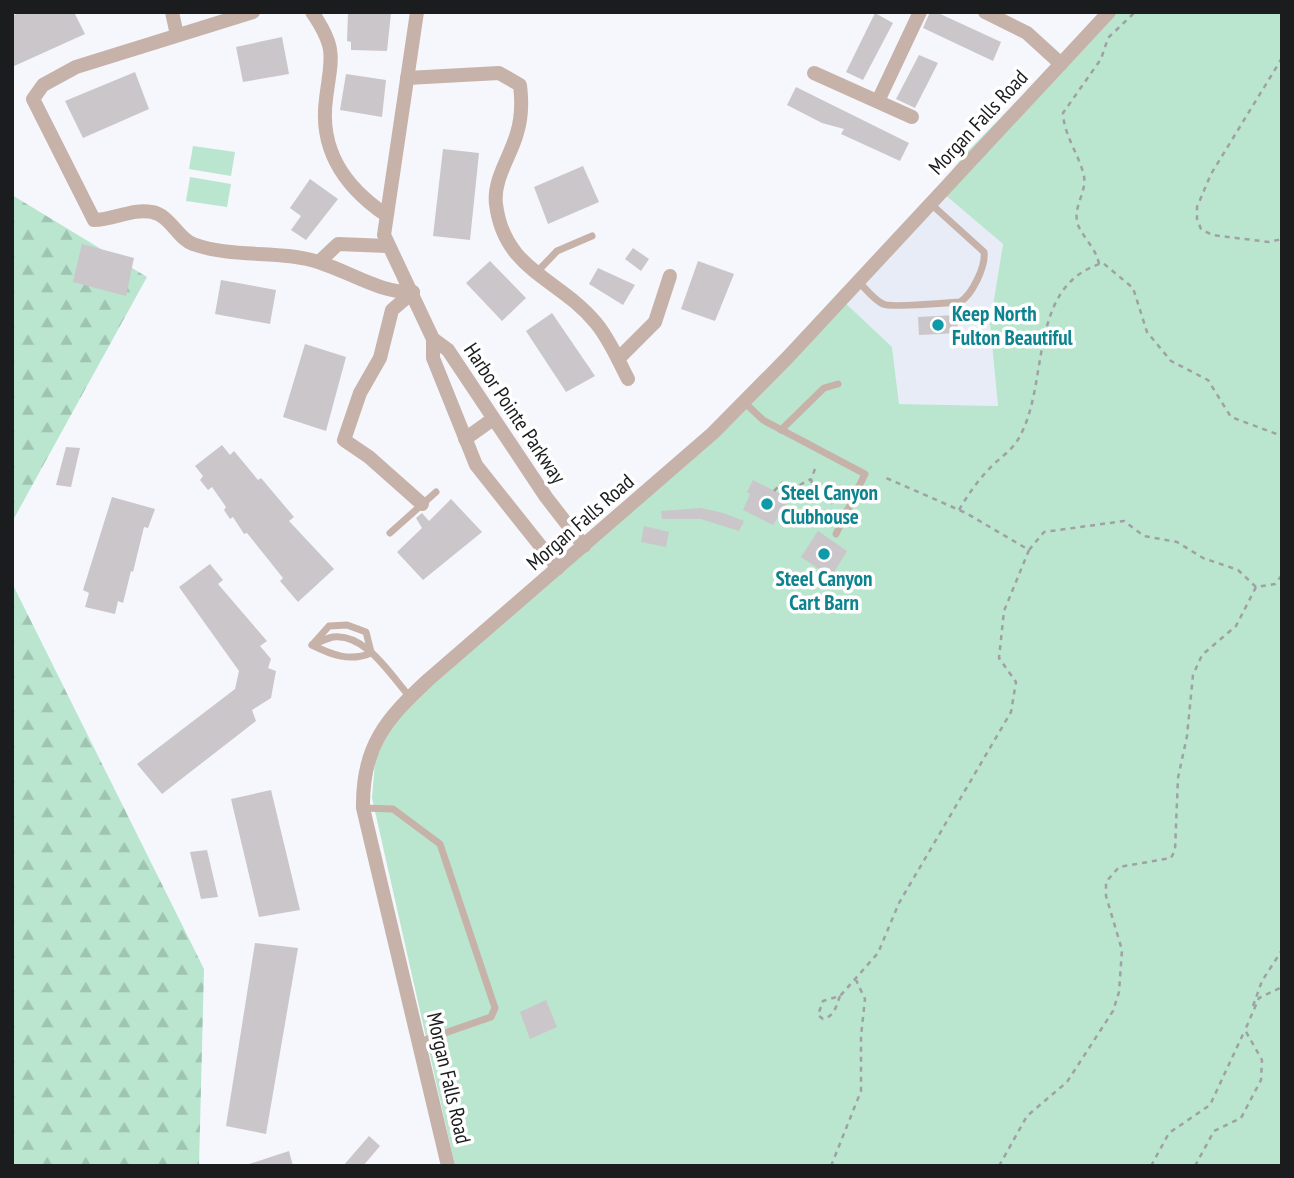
<svg xmlns="http://www.w3.org/2000/svg" width="1294" height="1178" font-family="'PT Sans Narrow',sans-serif">
<style>
.built{fill:#e7ecf7}
.green{fill:#bae5cf}
.forest{fill:url(#forest-firs)}
.building{fill:#cbc6c9}
.lines{fill:none;stroke-linecap:round;stroke-linejoin:round}
.path{stroke:#9fa1a4;stroke-width:2.5;stroke-dasharray:5 5;stroke-linecap:butt}
.lane{stroke:#c7b2aa;stroke-width:7}
.street{stroke:#c7b2aa;stroke-width:14}
.culture-dot{fill:#0f9aa8;stroke:#fff;stroke-width:2.5}
.labels{text-anchor:middle;dominant-baseline:central;stroke-width:7;stroke-linejoin:round;paint-order:stroke}
.street-label{font-size:21px;fill:#1b1c1d;stroke:#fff}
.culture-label{font-size:21px;font-weight:bold;fill:#0d838f;stroke:#fff;text-anchor:start}
</style>
<defs>
<pattern id="forest-firs" width="22" height="20" patternUnits="userSpaceOnUse" patternTransform="scale(1.75)"><rect width="22" height="20" fill="#bae5cf"/><path d="M5 1l3.5 6h-7zM16 11l3.5 6h-7z" fill="#9fc4b1"/></pattern>
</defs>
<rect width="100%" height="100%" fill="#f5f7fc"/>
<path class="built" d="M937 188 1003 244 990 324 998 406 899 404 892 347 838 296Z"/>
<g class="green">
<path d="M1104 12H1282V1166H455L372 798 378 726 656 486 838 296 892 347 899 404 998 406 990 324 1003 244 937 188 969 150Z"/>
<path d="M193 146 235 152 231 176 189 169Z"/>
<path d="M190 177 231 184 227 207 186 201Z"/>
</g>
<g class="forest">
<path d="M12 195 147 277 12 522Z"/>
<path d="M12 583 204 969 199 1166H12Z"/>
</g>
<g class="building">
<path d="M21 12H74L85 34 12 67V16Z"/>
<path d="M348 12 391 13 387 51 351 50V42L347 41Z"/>
<path d="M930 12H936L1001 42 993 61 923 28Z"/>
<path d="M875 13 893 23 863 80 846 72Z"/>
<path d="M282 37 289 74 243 82 236 47Z"/>
<path d="M919 55 938 63 915 108 896 99Z"/>
<path d="M135 72 149 109 83 138 65 101Z"/>
<path d="M346 74 386 80 382 117 340 110Z"/>
<path d="M796 87 909 143 900 161 841 134 844 129 822 123 787 105Z"/>
<path d="M443 149 479 153 470 240 433 236Z"/>
<path d="M583 166 599 202 548 224 534 187Z"/>
<path d="M310 179 338 199 306 240 291 230 301 216 290 208Z"/>
<path d="M82 244 134 258 126 296 73 282Z"/>
<path d="M633 248 649 259 641 271 625 259Z"/>
<path d="M490 261 526 298 502 321 466 283Z"/>
<path d="M698 261 734 274 715 321 681 309Z"/>
<path d="M598 268 635 285 623 305 589 284Z"/>
<path d="M221 280 276 290 270 324 215 314Z"/>
<path d="M552 313 595 376 566 392 526 331Z"/>
<path d="M957 315 958 333 919 335 918 317Z"/>
<path d="M305 344 346 357 326 431 283 417Z"/>
<path d="M222 445 230 455 234 451 258 480 261 478 294 517 289 521 334 569 298 602 280 581 283 578 247 533 244 534 233 517 230 519 224 510 226 507 212 487 208 490 200 480 203 476 195 466Z"/>
<path d="M66 447 80 448 71 487 56 485Z"/>
<path d="M753 480 790 499 773 525 743 510 750 494 747 492Z"/>
<path d="M112 497 155 509 148 528 144 527 133 572 131 571 123 603 118 601 115 614 85 607 89 593 83 590Z"/>
<path d="M451 499 482 532 423 580 397 552 422 528 416 518 422 513 429 521Z"/>
<path d="M701 508 723 513 744 521 739 531 701 519H662L661 511Z"/>
<path d="M644 526 669 532 666 547 641 542Z"/>
<path d="M818 531 847 551 831 577 801 557Z"/>
<path d="M210 564 223 580 218 584 267 641 260 646 271 659 268 668 276 671 271 698 252 710 256 721 162 794 137 764 235 689 239 671 179 587Z"/>
<path d="M271 790 300 910 259 917 231 799Z"/>
<path d="M207 850 218 897 201 899 190 852Z"/>
<path d="M255 943 298 948 266 1134 226 1126Z"/>
<path d="M546 1000 557 1027 530 1039 520 1012Z"/>
<path d="M369 1136 380 1146 363 1166H343Z"/>
<path d="M289 1151 293 1166H249V1164Z"/>
</g>
<g class="lines">
<g class="path">
<path d="M1282 58 1211 174 1197 207V219L1201 229 1212 235 1269 242 1282 239"/>
<path d="M1099 264C1096 248 1084 239 1078 225 1072 207 1087 193 1084 176 1079 154 1064 136 1063 113L1101 59 1108 38 1135 12"/>
<path d="M815 469 811 479 814 491 833 504"/>
<path d="M796 487 815 493"/>
<path d="M774 491 782 483 796 487 811 479"/>
<path d="M959 510C969 493 980 477 995 463 1004 455 1014 448 1020 436 1050 381 1027 285 1103 263L1133 288 1147 332 1171 361 1208 380 1231 417 1282 436"/>
<path d="M1029 550 1044 532 1124 521 1144 536 1177 542 1203 558 1238 570 1256 587"/>
<path d="M840 996C836 1006 835 1016 823 1019L818 1015 823 1001 840 996 878 953 899 903 1011 712 1016 682 999 658 1004 611 1029 550 966 513 884 477"/>
<path d="M1253 1006 1262 981 1282 950"/>
<path d="M831 1166 861 1091V1036L865 999 856 980"/>
<path d="M999 1166 1027 1116 1067 1082 1113 1011 1119 992 1122 950 1106 896V882L1119 867 1171 858 1175 850 1178 778 1187 736 1193 675 1202 655 1236 626 1256 587 1275 584 1282 575"/>
<path d="M1151 1166 1169 1133 1210 1105 1245 1030"/>
<path d="M1195 1166 1214 1131 1241 1118 1261 1080 1262 1060 1245 1030 1259 998 1282 987"/>
</g>
<g class="lane">
<path d="M537 272 557 251 592 236"/>
<path d="M858 281C866 289 873 299 883 304 889 308 947 303 960 302 972 295 986 266 984 252L931 204"/>
<path d="M744 402 763 420 865 474 836 534"/>
<path d="M781 430 824 388 838 384"/>
<path d="M390 533 436 492"/>
<path d="M313 644 329 626 347 625 366 632 371 652"/>
<path d="M312 645C318 643 327 638 333 637 366 633 391 676 410 697"/>
<path d="M312 645C332 655 350 662 371 653"/>
<path d="M363 808 393 809 440 844 495 1008 491 1017 419 1042"/>
</g>
<g class="street">
<path d="M172 12 177 35"/>
<path d="M253 12 76 67 43 85 33 99 94 220C114 220 132 208 152 212 170 215 178 239 193 244 234 259 281 249 321 263 352 273 380 293 413 292"/>
<path d="M312 12C338 50 331 58 326 99 319 151 345 187 386 215"/>
<path d="M417 12 384 235 433 339V358L476 465 558 568"/>
<path d="M985 12 1027 33 1061 64"/>
<path d="M814 73 912 117"/>
<path d="M407 78 499 73 520 85C522 101 522 117 517 133 511 156 493 179 496 204 504 271 559 278 596 323 610 340 618 360 628 379"/>
<path d="M878 101 920 12"/>
<path d="M319 262 338 244 387 246"/>
<path d="M413 292 392 310 380 358 360 393 344 440 369 457 422 504"/>
<path d="M433 339 448 350 546 497 584 546"/>
<path d="M618 359 655 322 670 276"/>
<path d="M465 439 493 419"/>
<path d="M448 1166 363 808C362 747 385 720 428 680L713 433 788 357 1109 12"/>
</g>
</g>
<g class="culture-dot">
<circle cx="938" cy="325" r="7"/>
<circle cx="767" cy="504" r="7"/>
<circle cx="824" cy="554" r="7"/>
</g>
<g class="labels">
<g class="street-label">
<text transform="translate(978 122) rotate(-47)">Morgan Falls Road</text>
<text transform="translate(515 413) rotate(56)">Harbor Pointe Parkway</text>
<text transform="translate(580 522) rotate(-41)">Morgan Falls Road</text>
<text transform="translate(449 1078) rotate(77)">Morgan Falls Road</text>
</g>
<g class="culture-label">
<text x="952" y="313">Keep North<tspan x="952" dy="24">Fulton Beautiful</tspan></text>
<text x="781" y="492">Steel Canyon<tspan x="781" dy="24">Clubhouse</tspan></text>
<text x="824" y="578" text-anchor="middle">Steel Canyon<tspan x="824" dy="24">Cart Barn</tspan></text>
</g>
</g>
<rect width="1294" height="1178" fill="none" stroke="#1b1c1d" stroke-width="28"/>
</svg>
